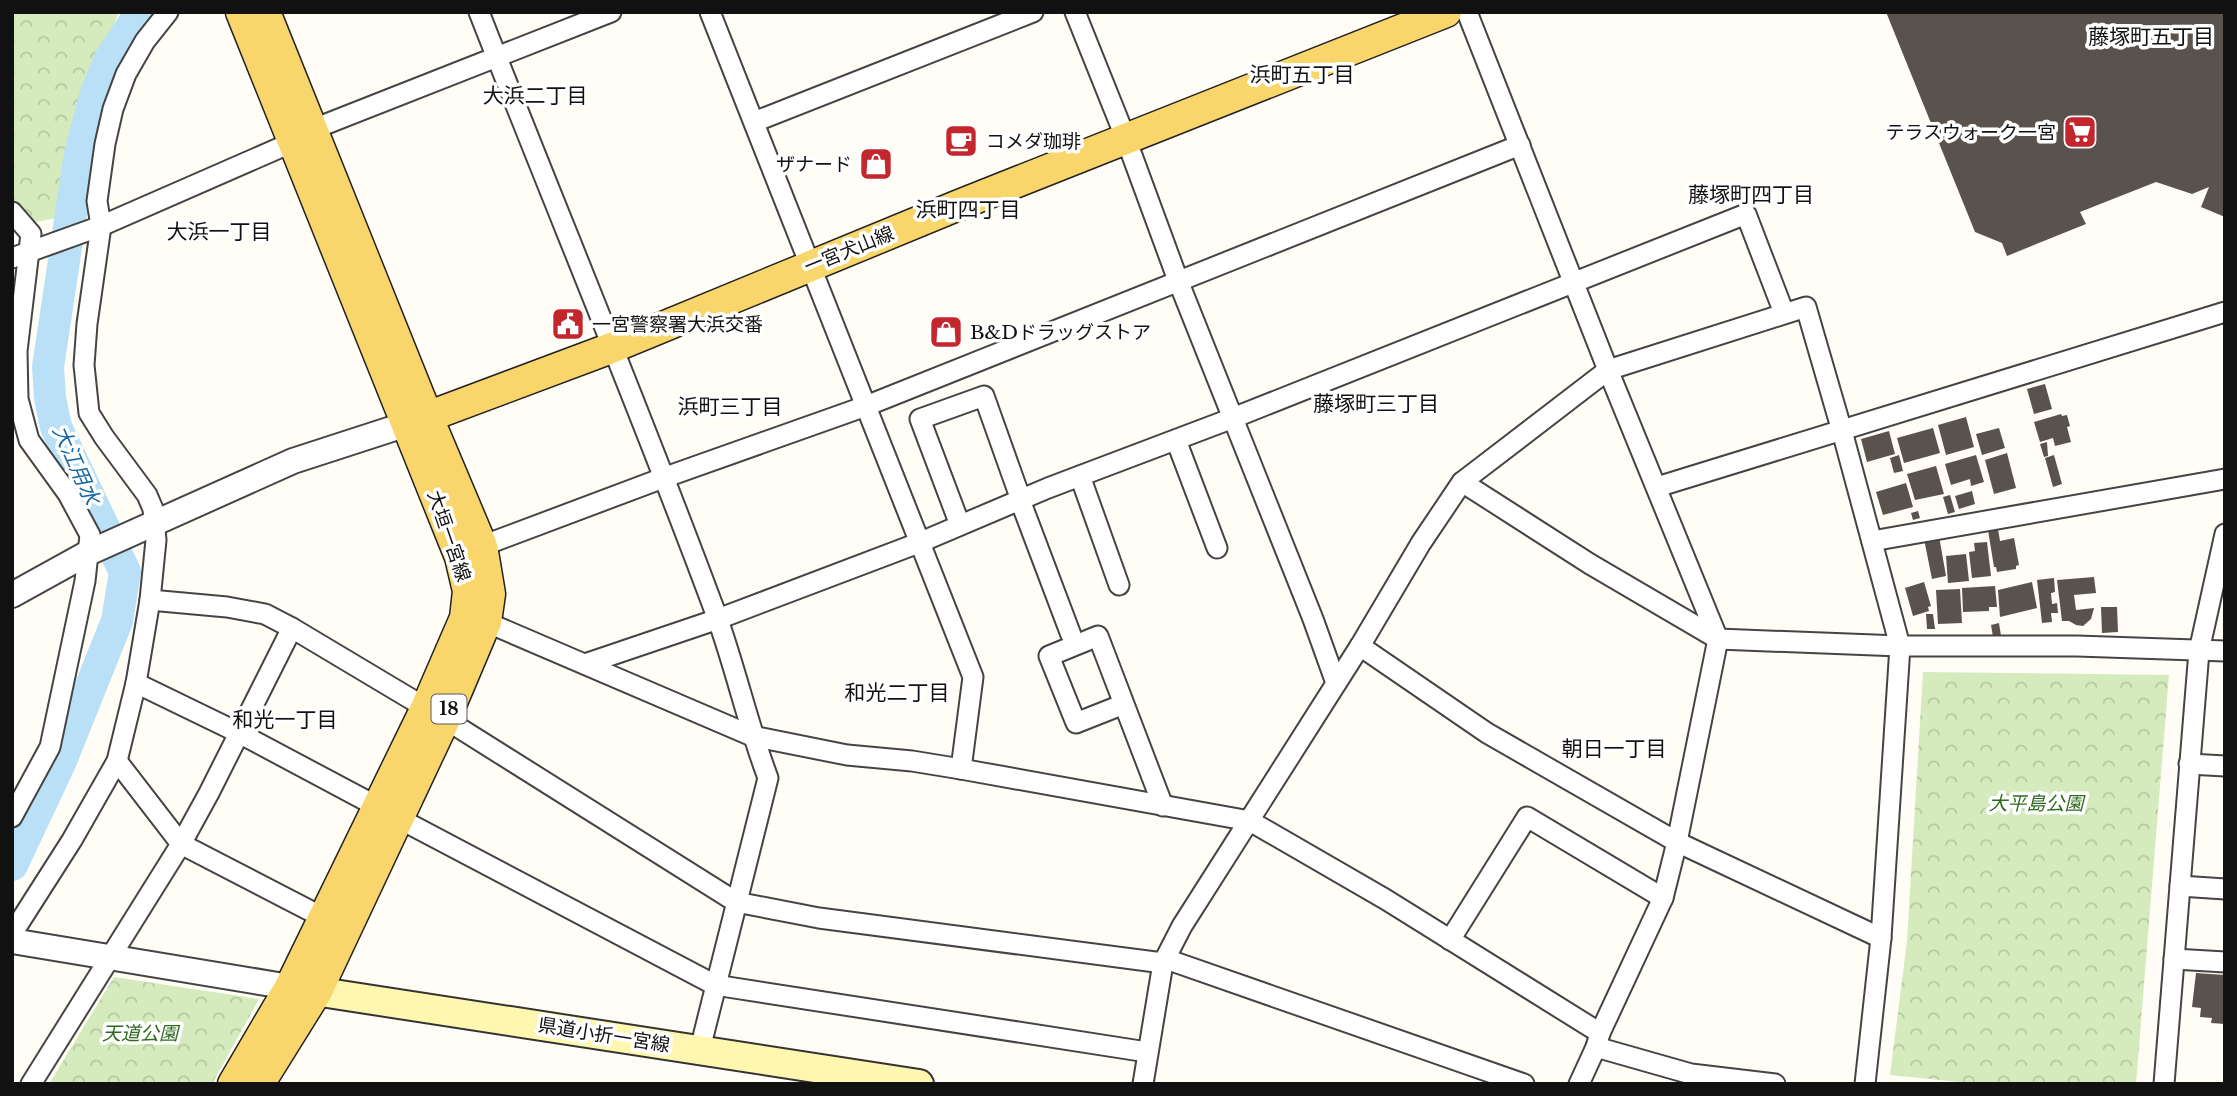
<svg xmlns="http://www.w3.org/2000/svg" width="2237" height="1096" font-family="'Libre Baskerville','Noto Sans JP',serif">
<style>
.park{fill:url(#park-crowns)}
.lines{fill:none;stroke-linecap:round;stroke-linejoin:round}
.river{stroke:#b9e0f7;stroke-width:32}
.building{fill:#5a524d}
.minor-casing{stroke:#444;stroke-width:23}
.tertiary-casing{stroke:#444;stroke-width:28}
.secondary-casing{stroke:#333;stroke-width:32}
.primary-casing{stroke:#222;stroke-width:33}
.minor{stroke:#fff;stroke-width:19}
.tertiary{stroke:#fff;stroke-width:24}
.secondary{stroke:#fff6b0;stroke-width:28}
.primary{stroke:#f9d66b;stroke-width:30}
.labels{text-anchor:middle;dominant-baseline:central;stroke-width:7;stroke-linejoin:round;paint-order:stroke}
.shield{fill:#fff;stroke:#585858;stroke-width:2}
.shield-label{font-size:18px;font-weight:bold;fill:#111}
.poi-label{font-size:19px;fill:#111;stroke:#fff;text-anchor:start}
.street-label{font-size:19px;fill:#111;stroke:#fff}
.park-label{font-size:19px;font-style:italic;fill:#2f6b1f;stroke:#fff}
.neighbourhood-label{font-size:21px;fill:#111;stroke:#fff}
.water-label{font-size:21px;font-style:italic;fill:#1768a6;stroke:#fff}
</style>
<defs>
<pattern id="park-crowns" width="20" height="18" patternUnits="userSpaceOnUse" patternTransform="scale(1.75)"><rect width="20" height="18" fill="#d5ebbd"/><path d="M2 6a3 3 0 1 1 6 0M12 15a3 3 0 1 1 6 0" fill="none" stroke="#b6c8a1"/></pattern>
</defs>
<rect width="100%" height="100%" fill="#fffdf5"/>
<g class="park">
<path d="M12 12H119L71 128 60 217 32 223 12 200Z"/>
<path d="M1923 672 2169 675 2136 1084H1980L1890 1075 1907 941Z"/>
<path d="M114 977 259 999 212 1084H49Z"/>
</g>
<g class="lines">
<path class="river" d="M12 865 60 763 117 621 125 572 56 427 50 398 48 367 80 154 95 96 110 59 141 12"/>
</g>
<g class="building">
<path d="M1886 12H2225V217L2201 207 2209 187 2192 194 2156 182 2080 212 2086 224 2007 256 2002 243 1975 232Z"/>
<path d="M2045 384 2052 409 2034 414 2027 389Z"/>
<path d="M2061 414 2062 416 2067 415 2070 426 2067 427 2071 442 2055 446 2053 438 2040 442 2034 422Z"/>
<path d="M1966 417 1974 447 1946 455 1938 425Z"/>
<path d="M1933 428 1940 453 1904 463 1897 438Z"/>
<path d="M1999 428 2005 448 1982 455 1976 434Z"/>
<path d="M1889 431 1895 454 1867 462 1861 439Z"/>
<path d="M2047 442 2048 456 2044 457 2040 444Z"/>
<path d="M2007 453 2016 488 1994 494 1985 460Z"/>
<path d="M1899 455 1903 471 1894 473 1890 458Z"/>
<path d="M1976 455 1984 482 1971 486 1970 479 1951 485 1945 464Z"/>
<path d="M2054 455 2062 484 2053 487 2045 458Z"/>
<path d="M1936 466 1944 494 1915 500 1907 474Z"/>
<path d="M1906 483 1913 507 1883 515 1876 492Z"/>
<path d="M1972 491 1975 504 1959 509 1955 496Z"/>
<path d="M1950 495 1955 512 1948 514 1943 497Z"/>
<path d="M1918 511 1920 518 1913 520 1911 513Z"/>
<path d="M1998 529 2000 541 2014 538 2019 565 2016 566V569L1997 572 1996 567H1994L1988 530Z"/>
<path d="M1939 536 1946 576 1932 579 1924 539Z"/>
<path d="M1987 542 1991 576 1972 578 1969 552 1975 551 1974 543Z"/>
<path d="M1966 554 1969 581 1948 583 1946 556Z"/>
<path d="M2094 577 2096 593 2074 595 2076 610 2094 608 2091 619 2083 626 2076 625 2069 621H2062L2057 580Z"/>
<path d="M2054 578 2055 592 2051 593 2052 604 2057 603 2058 613H2051L2052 622 2042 623 2037 580Z"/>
<path d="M1924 582 1931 606 1928 607 1929 611 1913 616 1905 588Z"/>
<path d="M2032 582 2037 608 2000 617 1998 590Z"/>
<path d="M1995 586 1997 607H1989V611L1963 612 1962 588Z"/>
<path d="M1960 589 1962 623 1938 624 1936 590Z"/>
<path d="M2101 607H2117L2118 632 2102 633Z"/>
<path d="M1926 614H1933L1935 629H1927Z"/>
<path d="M1999 623 2001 636 1993 637 1991 625Z"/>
<path d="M2196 973 2225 975V1024L2211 1023 2212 1018 2200 1017 2201 1008 2192 1007Z"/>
</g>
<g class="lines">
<defs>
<g id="minor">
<path d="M479 12C558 214 642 414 717 617 736 670 748 725 768 778L700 1049"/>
<path d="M710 12 973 677 961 769"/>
<path d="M1075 12 1126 139 1179 283 1313 619 1336 683"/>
<path d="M1467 12 1608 370 1718 639 1677 842 1663 898 1600 1033 1596 1047 1579 1084"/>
<path d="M754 122 1033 12"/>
<path d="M311 130 611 12"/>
<path d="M12 212 31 234 17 351 18 399 29 440 68 494 90 535 85 581 50 747 12 817"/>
<path d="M12 258 101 226 293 142"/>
<path d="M1176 440 1217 548"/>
<path d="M1080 476 1119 585"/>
<path d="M1462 482 1590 564 1718 639 1900 646H2077L2225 651"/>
<path d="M1657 487 2225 312"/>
<path d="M1020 500 1071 635"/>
<path d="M960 525 920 419 984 396 1021 500"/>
<path d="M1872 541 2225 479"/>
<path d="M482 546 663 478 866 406 1520 145"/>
<path d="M150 600 227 607 265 614 292 628 426 708"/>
<path d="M486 622 752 736 847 755 912 761 961 769 1250 821 1385 899 1600 1033"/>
<path d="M1360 646 1487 733 1677 842 1881 938"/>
<path d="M585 664 718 619 921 542 1048 488 1233 418 1746 214 1784 313"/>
<path d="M136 683 239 733 378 807"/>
<path d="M1124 704 1076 723 1049 656 1098 636 1163 806"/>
<path d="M445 719 736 902 819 918 1163 963"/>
<path d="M117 761 181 844 324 918"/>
<path d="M2189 764 2225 766"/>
<path d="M398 818 715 985 1147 1052"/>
<path d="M2180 886 2225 889"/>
<path d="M12 934 72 840 117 761 136 683 150 600 156 540 153 509 147 495 104 437 89 413 84 365 87 324 101 226 97 201 105 144 113 109 126 74 145 41 168 12"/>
<path d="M1450 940 1527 817 1663 898"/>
<path d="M1166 959 1524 1084"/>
<path d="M2174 959 2225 962"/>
<path d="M1596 1047 1691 1074 1775 1084"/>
<path d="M31 1084 181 844 209 793 292 628"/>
<path d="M1143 1084 1163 963 1182 926 1360 646 1421 543 1462 482 1608 370 1806 307 1842 431 1900 646 1881 938 1865 1084"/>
<path d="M2164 1084 2199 651 2225 534"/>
</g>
<g id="tertiary">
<path d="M12 595 88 553 293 461 407 424"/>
<path d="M12 941 290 987"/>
</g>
<path id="secondary" d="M295 988 919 1084"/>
<g id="primary">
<path d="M411 423 614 347 959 205 1446 12"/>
<path d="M233 1084 290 987 426 708 465 618 468 591 460 557 241 12"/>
<path d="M259 1084 317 991 445 719 486 622 490 594 482 546 428 418 265 12"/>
</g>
</defs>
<use href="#minor" class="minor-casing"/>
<use href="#tertiary" class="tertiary-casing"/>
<use href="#secondary" class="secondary-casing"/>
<use href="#primary" class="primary-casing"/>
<use href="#minor" class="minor"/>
<use href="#tertiary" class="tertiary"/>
<use href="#secondary" class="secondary"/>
<use href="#primary" class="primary"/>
</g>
<defs>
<symbol id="supermarket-square" viewBox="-11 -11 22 22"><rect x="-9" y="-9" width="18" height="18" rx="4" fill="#c4262e" stroke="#fff"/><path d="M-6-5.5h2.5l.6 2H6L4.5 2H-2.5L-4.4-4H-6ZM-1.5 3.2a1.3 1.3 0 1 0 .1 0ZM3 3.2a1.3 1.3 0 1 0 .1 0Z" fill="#fff"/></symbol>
<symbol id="cafe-square" viewBox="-11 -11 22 22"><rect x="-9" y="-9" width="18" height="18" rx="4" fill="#c4262e" stroke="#fff"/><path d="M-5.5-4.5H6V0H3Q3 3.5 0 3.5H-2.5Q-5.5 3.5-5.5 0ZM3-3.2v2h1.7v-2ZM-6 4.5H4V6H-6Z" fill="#fff"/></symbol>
<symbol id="shop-square" viewBox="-11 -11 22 22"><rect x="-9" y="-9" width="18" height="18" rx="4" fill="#c4262e" stroke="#fff"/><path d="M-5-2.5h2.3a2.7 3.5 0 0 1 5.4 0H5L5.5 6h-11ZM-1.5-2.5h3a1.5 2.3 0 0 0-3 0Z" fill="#fff"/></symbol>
<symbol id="civic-square" viewBox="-11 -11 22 22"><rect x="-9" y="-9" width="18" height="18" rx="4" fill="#c4262e" stroke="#fff"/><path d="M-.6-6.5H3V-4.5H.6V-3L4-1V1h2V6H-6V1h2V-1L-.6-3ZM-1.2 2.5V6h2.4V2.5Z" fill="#fff"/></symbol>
</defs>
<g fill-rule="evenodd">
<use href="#supermarket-square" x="2061" y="113" width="38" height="38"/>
<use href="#cafe-square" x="942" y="122" width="38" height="38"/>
<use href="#shop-square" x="857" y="145" width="38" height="38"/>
<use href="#civic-square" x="549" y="305" width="38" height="38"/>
<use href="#shop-square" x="927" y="313" width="38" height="38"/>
</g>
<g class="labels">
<rect class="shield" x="431.5" y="694.5" width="35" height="29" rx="5"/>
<g class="shield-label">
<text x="449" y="709">18</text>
</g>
<g class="poi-label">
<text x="2056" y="132" text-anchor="end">テラスウォーク一宮</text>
<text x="986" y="141">コメダ珈琲</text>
<text x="852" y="164" text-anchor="end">ザナード</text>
<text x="592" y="324">一宮警察署大浜交番</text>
<text x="970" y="332">B&amp;Dドラッグストア</text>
</g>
<g class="street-label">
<text transform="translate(849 250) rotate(-22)">一宮犬山線</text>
<text transform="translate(449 536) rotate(71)">大垣一宮線</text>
<text transform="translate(604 1035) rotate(9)">県道小折一宮線</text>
</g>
<g class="park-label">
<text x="2036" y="803">大平島公園</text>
<text x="140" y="1033">天道公園</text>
</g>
<g class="neighbourhood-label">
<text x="2151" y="37">藤塚町五丁目</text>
<text x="1302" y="75">浜町五丁目</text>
<text x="535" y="96">大浜二丁目</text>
<text x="1751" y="195">藤塚町四丁目</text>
<text x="968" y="210">浜町四丁目</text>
<text x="219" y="232">大浜一丁目</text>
<text x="1376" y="404">藤塚町三丁目</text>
<text x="730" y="407">浜町三丁目</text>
<text x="897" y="693">和光二丁目</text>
<text x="285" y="720">和光一丁目</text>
<text x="1614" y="749">朝日一丁目</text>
</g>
<g class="water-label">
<text transform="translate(76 465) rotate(66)">大江用水</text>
</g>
</g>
<rect width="2237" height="1096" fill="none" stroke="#111111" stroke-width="28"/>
</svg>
